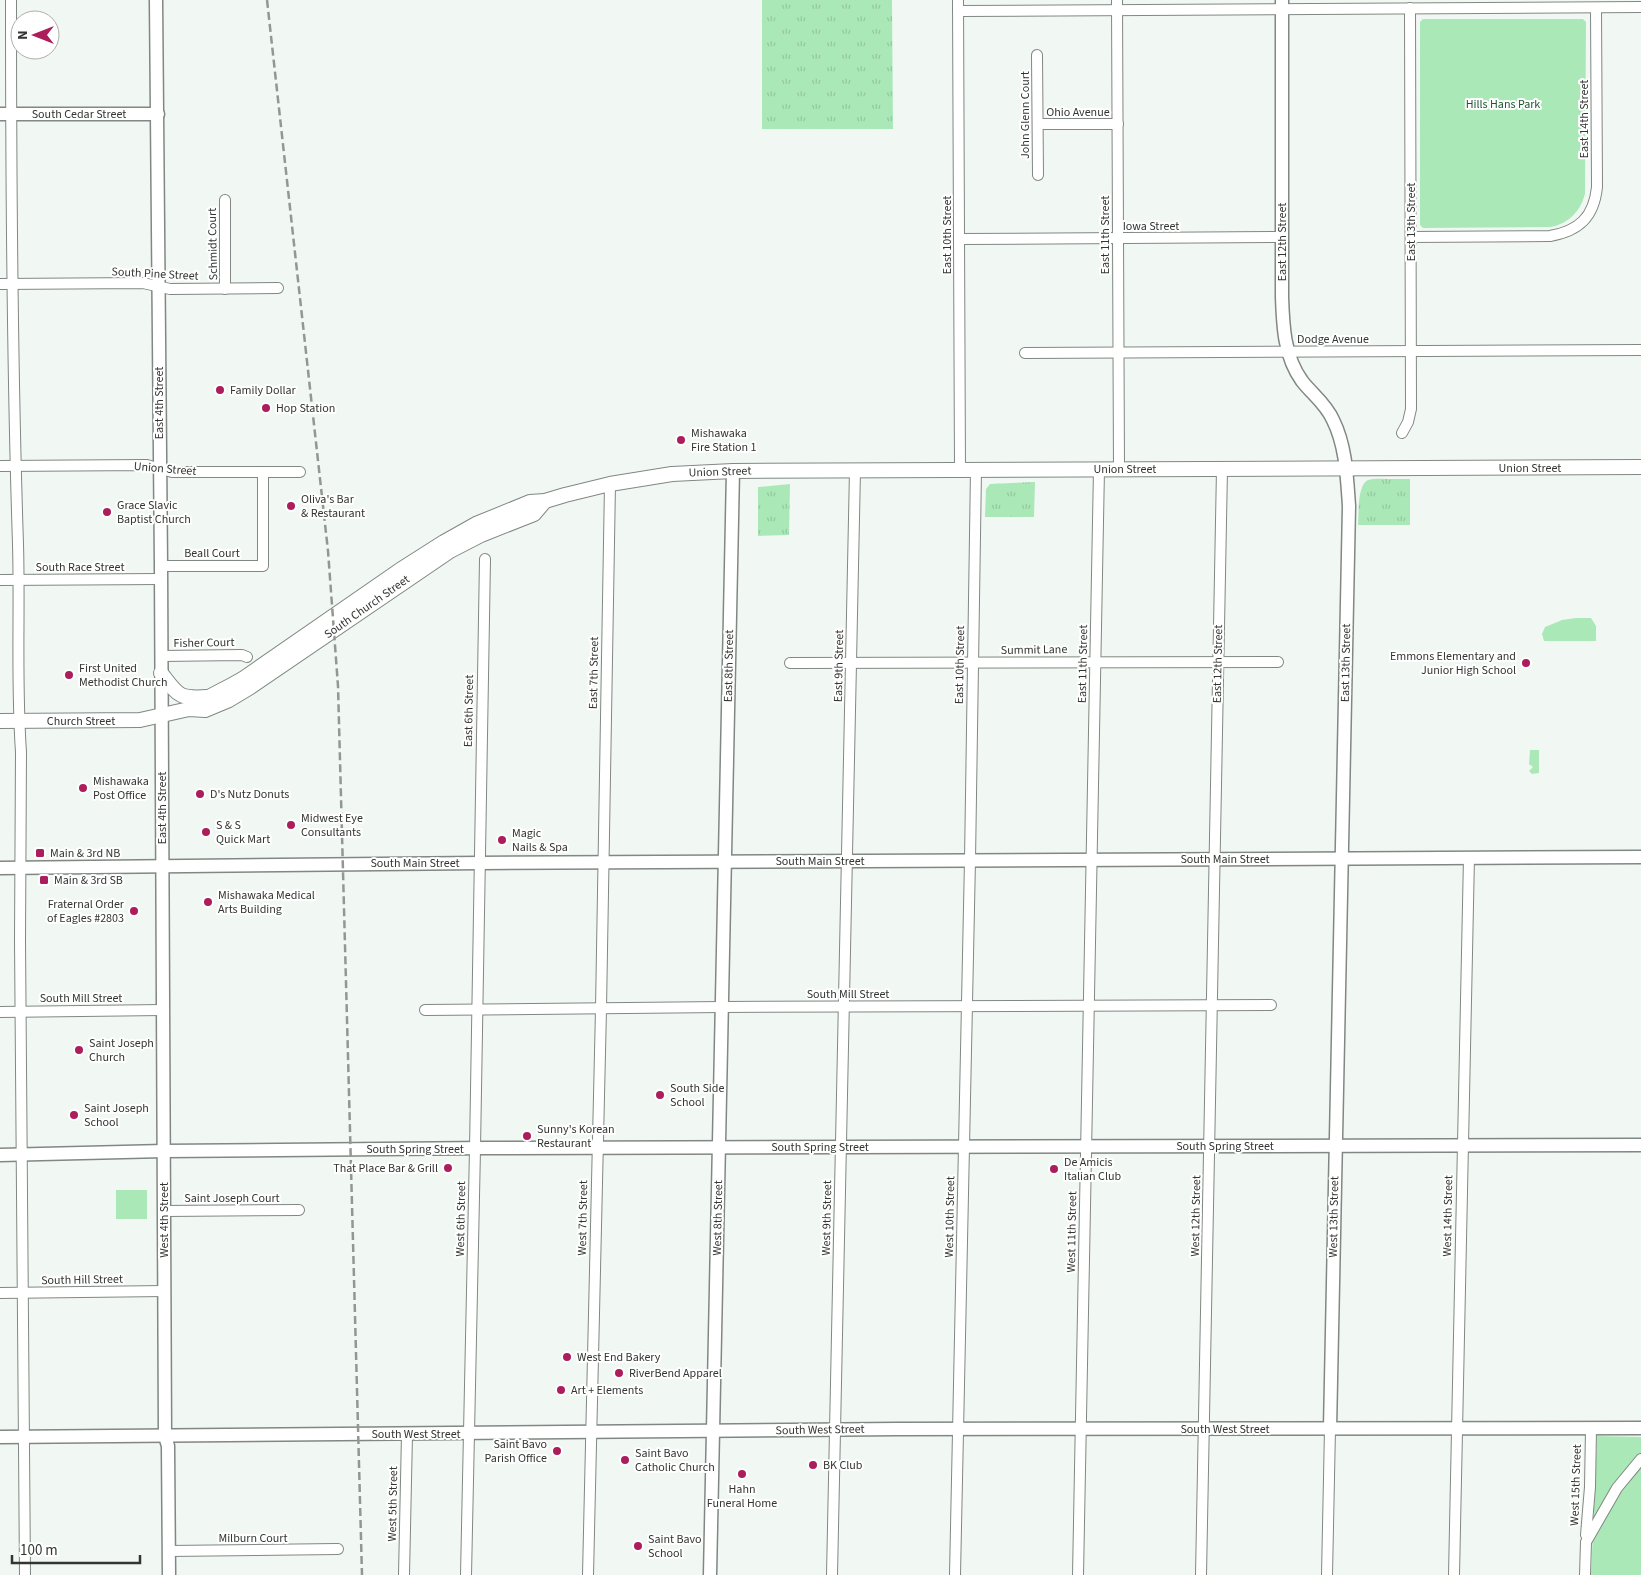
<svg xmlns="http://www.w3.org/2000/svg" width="1641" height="1575" font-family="'Source Sans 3',sans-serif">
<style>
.grass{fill:url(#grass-tufts)}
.green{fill:#abe8b8}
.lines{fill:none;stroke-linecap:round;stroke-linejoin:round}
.minor-casing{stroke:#818782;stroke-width:12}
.tertiary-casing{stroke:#818782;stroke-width:15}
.secondary-casing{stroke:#818782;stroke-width:16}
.minor{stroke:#fff;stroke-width:10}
.tertiary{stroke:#fff;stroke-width:12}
.secondary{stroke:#fff;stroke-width:14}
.rail{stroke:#929793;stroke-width:2.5;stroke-dasharray:8 4;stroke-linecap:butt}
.poi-dot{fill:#ab1d5b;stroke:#fff;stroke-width:2}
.labels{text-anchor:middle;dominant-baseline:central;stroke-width:4;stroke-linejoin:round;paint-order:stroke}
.park-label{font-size:12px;fill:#1e5630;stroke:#fff}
.street-label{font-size:12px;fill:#323532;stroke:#fff}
.poi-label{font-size:12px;fill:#323532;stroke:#fff;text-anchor:start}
</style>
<defs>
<pattern id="grass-tufts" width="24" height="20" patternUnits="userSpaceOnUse" patternTransform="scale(1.25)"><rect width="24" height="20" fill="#abe8b8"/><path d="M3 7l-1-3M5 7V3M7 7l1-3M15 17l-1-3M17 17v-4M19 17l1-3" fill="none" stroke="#94c89f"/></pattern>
</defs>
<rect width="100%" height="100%" fill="#f1f8f3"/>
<g class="grass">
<path d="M762 0H892L893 129H762Z"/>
<path d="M1392 479H1410V525H1358C1359 515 1357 485 1368 480 1374 478 1385 479 1392 479Z"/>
<path d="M1035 482 1034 517H985L986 489 990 484Z"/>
<path d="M790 484 789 535 758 536V487Z"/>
</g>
<g class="green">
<path d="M1423 19H1583L1586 22 1585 194C1580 212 1569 223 1551 227L1423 228 1420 225V22Z"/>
<path d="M1576 618H1591L1596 626V641H1544L1542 634 1545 627 1562 620Z"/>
<path d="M1530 750H1539V773L1532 774 1529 771 1533 767 1529 764Z"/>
<rect x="116" y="1190" width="31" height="29"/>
<path d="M1597 1436 1641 1437V1575H1591Z"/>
</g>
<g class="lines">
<defs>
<g id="minor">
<path d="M11 0C11 181 12 363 18 544 20 613 16 682 21 752L20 940 25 1575"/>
<path d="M958 0 960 470"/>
<path d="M1117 0 1119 469"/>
<path d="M958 11 1641 7"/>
<path d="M1037 55 1038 175"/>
<path d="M1038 124H1118"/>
<path d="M225 200V289"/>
<path d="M1411 237 1550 236C1579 231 1594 217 1597 187L1596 9"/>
<path d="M959 239 1283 237"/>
<path d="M0 284 143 283 170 289 278 288"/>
<path d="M1025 353 1641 350"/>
<path d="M1402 433 1408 422 1411 409 1410 8"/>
<path d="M0 466 147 465 172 472H300"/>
<path d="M161 566H263V472"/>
<path d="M0 580 161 579"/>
<path d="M161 656 242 655 247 657"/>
<path d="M790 663 1278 662"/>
<path d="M425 1010 722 1007 1271 1005"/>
<path d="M0 1012 163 1010"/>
<path d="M164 1211 299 1210"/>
<path d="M0 1293 165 1291"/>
<path d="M1586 1535 1590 1487 1591 1429"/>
<path d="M168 1551 338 1549"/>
<path d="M404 1575 407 1434"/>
<path d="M466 1575 475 1149 485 559"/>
<path d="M588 1575 601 1009 610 484"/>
<path d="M832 1575 855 470"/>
<path d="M955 1575 970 860 976 470"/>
<path d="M1078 1575 1099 469"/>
<path d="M1201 1575 1222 469"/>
<path d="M1327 1575 1330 1429"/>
<path d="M1454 1575 1469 857"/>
<path d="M1585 1575 1586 1542 1617 1488 1641 1459"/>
</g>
<g id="tertiary">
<path d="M156 0 161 566 165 1436 168 1446 169 1575"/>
<path d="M1282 0V297C1283 326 1284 356 1302 381 1312 394 1326 404 1333 420 1346 446 1347 477 1349 506L1330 1429"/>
<path d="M0 114H158"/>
<path d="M0 868 480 863 1641 857"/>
<path d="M0 1155 164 1151 486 1148 1641 1145"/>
<path d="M0 1437 897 1429 1641 1428"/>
<path d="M710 1575 733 471"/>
</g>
<g id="secondary">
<path d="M161 673C178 695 178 699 207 697"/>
<path d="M189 709C206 697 226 689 244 678L400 570 444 542 476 524 530 502 545 501 565 495 610 484 672 474 733 471 1641 467"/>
<path d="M0 721 140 720 189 709 205 710 229 700 249 688 450 551 481 535 534 514 545 501"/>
</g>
</defs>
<use href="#minor" class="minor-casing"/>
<use href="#tertiary" class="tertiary-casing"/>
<use href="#secondary" class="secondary-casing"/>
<use href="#minor" class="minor"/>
<use href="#tertiary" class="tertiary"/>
<use href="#secondary" class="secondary"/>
<path class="rail" d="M267 0 328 551 338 686 362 1575"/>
</g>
<g class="poi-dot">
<circle cx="220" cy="390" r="5"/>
<circle cx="266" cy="408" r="5"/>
<circle cx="681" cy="440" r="5"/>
<circle cx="291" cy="506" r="5"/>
<circle cx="107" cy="512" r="5"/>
<circle cx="1526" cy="663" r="5"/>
<circle cx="69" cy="675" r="5"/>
<circle cx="83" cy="788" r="5"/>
<circle cx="200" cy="794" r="5"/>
<circle cx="291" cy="825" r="5"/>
<circle cx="206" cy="832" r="5"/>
<circle cx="502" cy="840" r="5"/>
<rect x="35" y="848" width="10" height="10" rx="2.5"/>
<rect x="39" y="875" width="10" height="10" rx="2.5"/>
<circle cx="208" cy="902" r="5"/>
<circle cx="134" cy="911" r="5"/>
<circle cx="79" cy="1050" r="5"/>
<circle cx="660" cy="1095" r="5"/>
<circle cx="74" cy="1115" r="5"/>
<circle cx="527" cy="1136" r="5"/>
<circle cx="448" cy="1168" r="5"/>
<circle cx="1054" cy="1169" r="5"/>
<circle cx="567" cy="1357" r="5"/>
<circle cx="619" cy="1373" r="5"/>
<circle cx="561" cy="1390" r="5"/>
<circle cx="557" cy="1451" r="5"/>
<circle cx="625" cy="1460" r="5"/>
<circle cx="813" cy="1465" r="5"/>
<circle cx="742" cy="1474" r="5"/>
<circle cx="638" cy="1546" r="5"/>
</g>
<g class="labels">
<g class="park-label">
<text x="1503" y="104">Hills Hans Park</text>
</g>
<g class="street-label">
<text x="1078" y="112">Ohio Avenue</text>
<text x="79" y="114">South Cedar Street</text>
<text transform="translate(1025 115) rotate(-90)">John Glenn Court</text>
<text transform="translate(1584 119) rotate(-90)">East 14th Street</text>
<text transform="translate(1411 222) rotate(-90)">East 13th Street</text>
<text x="1151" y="226">Iowa Street</text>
<text transform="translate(947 235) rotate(-90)">East 10th Street</text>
<text transform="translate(1105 235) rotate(-90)">East 11th Street</text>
<text transform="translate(1282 242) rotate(-90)">East 12th Street</text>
<text transform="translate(213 244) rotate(-91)">Schmidt Court</text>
<text transform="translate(155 274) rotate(3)">South Pine Street</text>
<text x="1333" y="339">Dodge Avenue</text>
<text transform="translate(159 403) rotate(-90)">East 4th Street</text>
<text x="1530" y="468">Union Street</text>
<text transform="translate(165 469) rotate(5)">Union Street</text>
<text x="1125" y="469">Union Street</text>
<text transform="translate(720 472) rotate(-2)">Union Street</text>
<text x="212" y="553">Beall Court</text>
<text x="80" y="567">South Race Street</text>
<text transform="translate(367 607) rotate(-35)">South Church Street</text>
<text transform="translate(204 643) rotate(-1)">Fisher Court</text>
<text transform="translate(1034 650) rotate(-1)">Summit Lane</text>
<text transform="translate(1346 663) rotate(-89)">East 13th Street</text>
<text transform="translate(1083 664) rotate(-89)">East 11th Street</text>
<text transform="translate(1218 664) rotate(-89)">East 12th Street</text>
<text transform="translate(960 665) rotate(-89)">East 10th Street</text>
<text transform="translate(729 666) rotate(-89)">East 8th Street</text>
<text transform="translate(839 666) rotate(-89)">East 9th Street</text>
<text transform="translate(594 673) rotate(-89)">East 7th Street</text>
<text transform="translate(469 711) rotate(-89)">East 6th Street</text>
<text x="81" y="721">Church Street</text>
<text transform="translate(162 808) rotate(-90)">East 4th Street</text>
<text x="1225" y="859">South Main Street</text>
<text x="820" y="861">South Main Street</text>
<text x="415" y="863">South Main Street</text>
<text x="848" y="994">South Mill Street</text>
<text x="81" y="998">South Mill Street</text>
<text x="1225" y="1146">South Spring Street</text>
<text x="820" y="1147">South Spring Street</text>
<text x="415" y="1149">South Spring Street</text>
<text x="232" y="1198">Saint Joseph Court</text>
<text transform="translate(1196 1216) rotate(-89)">West 12th Street</text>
<text transform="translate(1448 1216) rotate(-89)">West 14th Street</text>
<text transform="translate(950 1217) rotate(-89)">West 10th Street</text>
<text transform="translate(1334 1217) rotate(-89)">West 13th Street</text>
<text transform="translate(583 1218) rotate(-89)">West 7th Street</text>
<text transform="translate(718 1218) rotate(-89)">West 8th Street</text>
<text transform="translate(827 1218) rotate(-89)">West 9th Street</text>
<text transform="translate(461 1219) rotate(-89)">West 6th Street</text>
<text transform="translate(164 1220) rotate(-90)">West 4th Street</text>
<text transform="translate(1072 1232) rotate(-89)">West 11th Street</text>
<text transform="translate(82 1280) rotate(-1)">South Hill Street</text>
<text x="1225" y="1429">South West Street</text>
<text transform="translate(820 1430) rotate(-1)">South West Street</text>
<text x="416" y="1434">South West Street</text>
<text transform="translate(1576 1485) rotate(-88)">West 15th Street</text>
<text transform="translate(393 1504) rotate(-89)">West 5th Street</text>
<text x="253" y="1538">Milburn Court</text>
</g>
<g class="poi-label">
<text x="230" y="390">Family Dollar</text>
<text x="276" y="408">Hop Station</text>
<text x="691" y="433">Mishawaka<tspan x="691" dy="14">Fire Station 1</tspan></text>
<text x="301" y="499">Oliva's Bar<tspan x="301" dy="14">&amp; Restaurant</tspan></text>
<text x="117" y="505">Grace Slavic<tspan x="117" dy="14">Baptist Church</tspan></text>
<text x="1516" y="656" text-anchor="end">Emmons Elementary and<tspan x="1516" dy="14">Junior High School</tspan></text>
<text x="79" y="668">First United<tspan x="79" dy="14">Methodist Church</tspan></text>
<text x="93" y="781">Mishawaka<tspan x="93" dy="14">Post Office</tspan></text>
<text x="210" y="794">D's Nutz Donuts</text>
<text x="301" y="818">Midwest Eye<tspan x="301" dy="14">Consultants</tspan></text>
<text x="216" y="825">S &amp; S<tspan x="216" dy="14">Quick Mart</tspan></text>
<text x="512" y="833">Magic<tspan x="512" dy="14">Nails &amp; Spa</tspan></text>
<text x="50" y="853">Main &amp; 3rd NB</text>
<text x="54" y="880">Main &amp; 3rd SB</text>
<text x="218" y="895">Mishawaka Medical<tspan x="218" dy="14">Arts Building</tspan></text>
<text x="124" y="904" text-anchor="end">Fraternal Order<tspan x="124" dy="14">of Eagles #2803</tspan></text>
<text x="89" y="1043">Saint Joseph<tspan x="89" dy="14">Church</tspan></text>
<text x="670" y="1088">South Side<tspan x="670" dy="14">School</tspan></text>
<text x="84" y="1108">Saint Joseph<tspan x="84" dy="14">School</tspan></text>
<text x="537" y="1129">Sunny's Korean<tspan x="537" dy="14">Restaurant</tspan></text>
<text x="1064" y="1162">De Amicis<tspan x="1064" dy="14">Italian Club</tspan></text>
<text x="438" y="1168" text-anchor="end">That Place Bar &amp; Grill</text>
<text x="577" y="1357">West End Bakery</text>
<text x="629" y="1373">RiverBend Apparel</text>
<text x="571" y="1390">Art + Elements</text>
<text x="547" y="1444" text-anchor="end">Saint Bavo<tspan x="547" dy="14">Parish Office</tspan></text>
<text x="635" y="1453">Saint Bavo<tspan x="635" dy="14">Catholic Church</tspan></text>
<text x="823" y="1465">BK Club</text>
<text x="742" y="1489" text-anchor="middle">Hahn<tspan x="742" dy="14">Funeral Home</tspan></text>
<text x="648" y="1539">Saint Bavo<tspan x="648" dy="14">School</tspan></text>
</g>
</g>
<g transform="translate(35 35) rotate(270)"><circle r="24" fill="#ffffff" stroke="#adaead"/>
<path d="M0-4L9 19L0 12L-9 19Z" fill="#ab1d5b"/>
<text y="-8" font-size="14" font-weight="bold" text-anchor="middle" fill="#323532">N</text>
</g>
<path d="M12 1555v8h128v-8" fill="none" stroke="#323532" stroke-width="2.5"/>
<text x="20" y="1555" font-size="15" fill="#323532" stroke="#ffffff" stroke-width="4" paint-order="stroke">100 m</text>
</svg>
